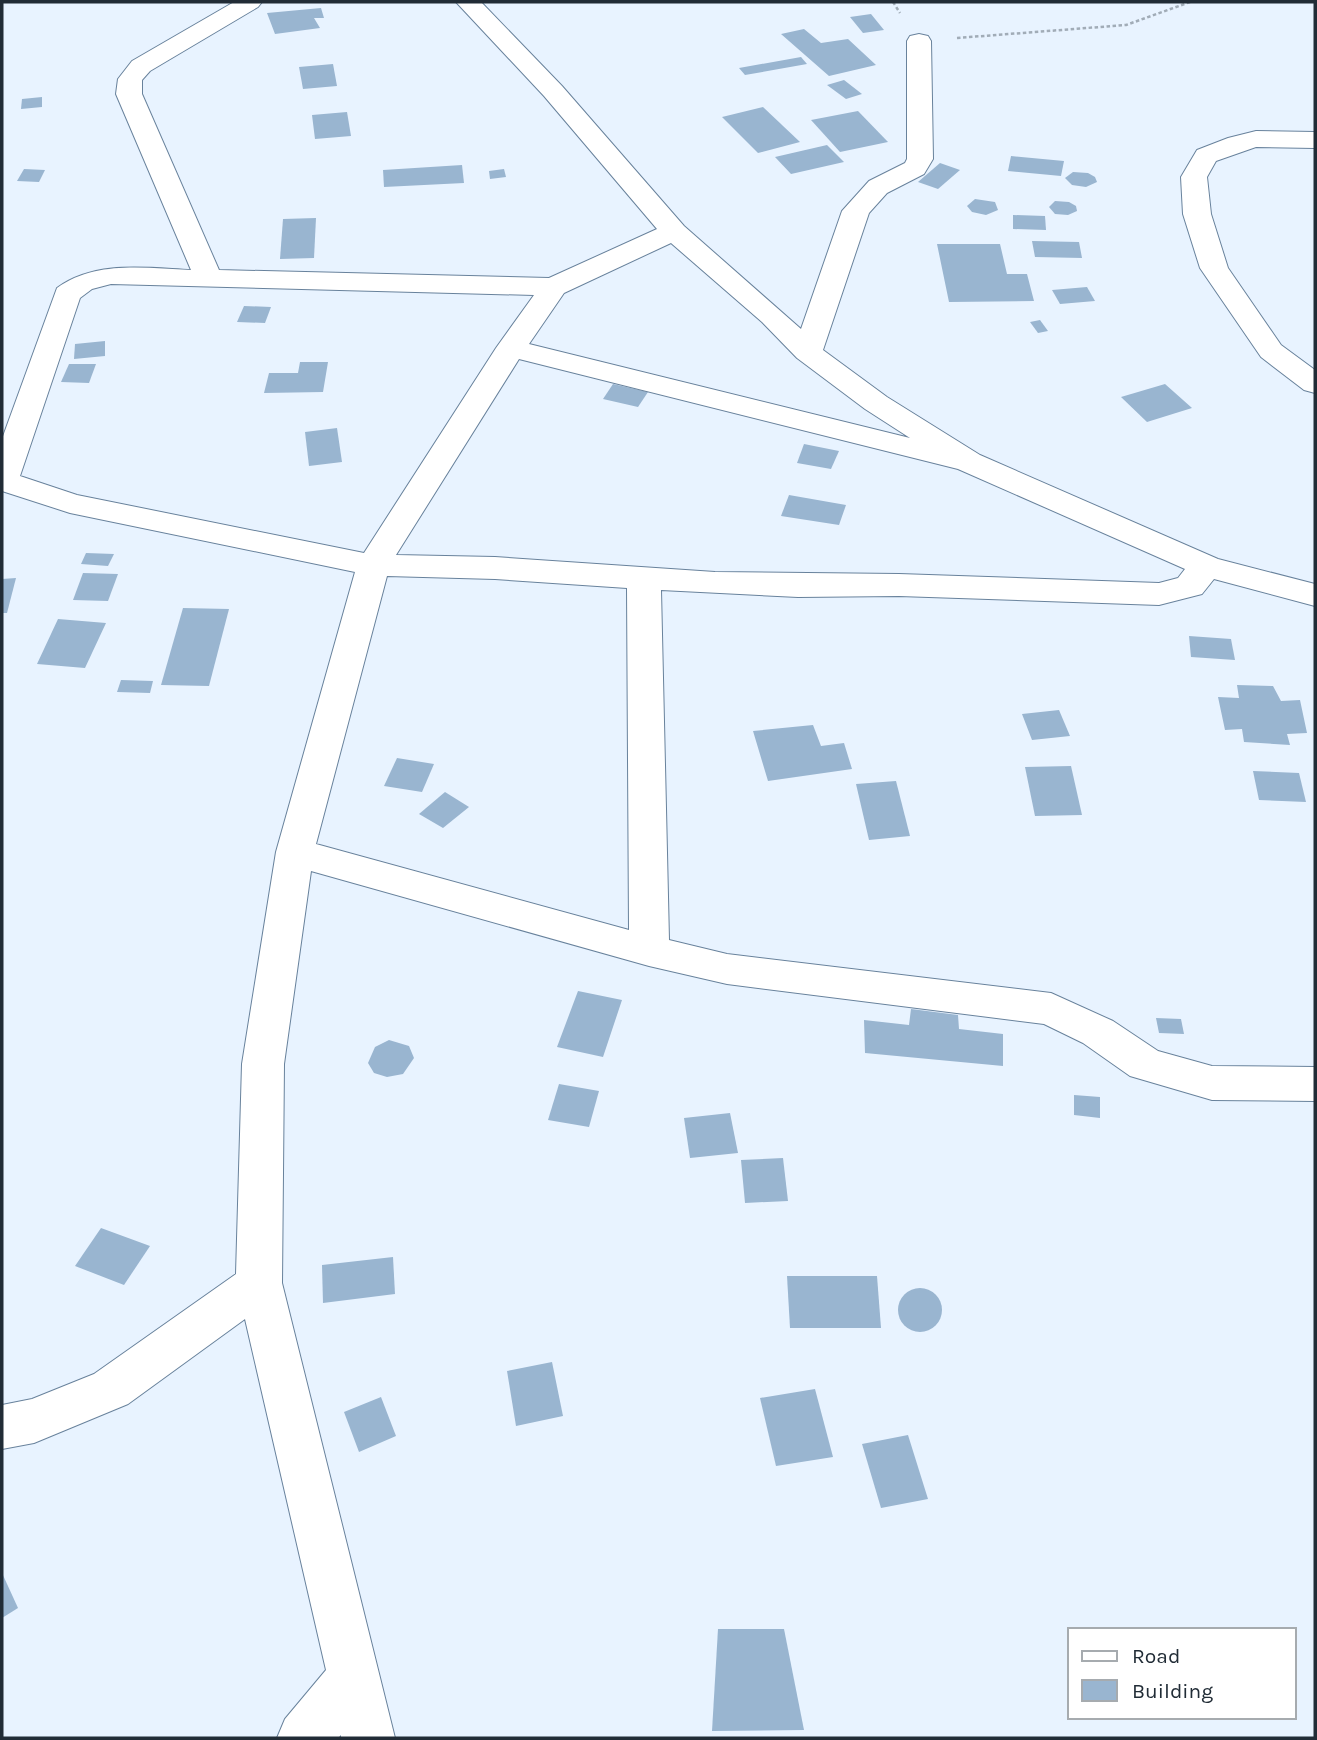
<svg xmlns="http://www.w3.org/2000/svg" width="1317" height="1740" font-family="Karla,sans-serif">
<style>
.building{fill:#99b5d0}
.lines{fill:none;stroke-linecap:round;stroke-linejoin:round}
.street-casing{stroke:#68829c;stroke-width:2}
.path{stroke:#a1acb7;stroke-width:2.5;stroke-dasharray:3.5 2.5;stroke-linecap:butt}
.street{fill:#fff;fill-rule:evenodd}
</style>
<rect width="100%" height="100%" fill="#e8f3ff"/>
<g class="building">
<path d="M321 8 324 18H314L320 28 275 34 267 13Z"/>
<path d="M871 14 884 30 863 33 850 17Z"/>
<path d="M804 29 821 43 848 39 876 65 829 76 781 34Z"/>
<path d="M801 57 807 64 745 75 739 68Z"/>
<path d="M333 64 337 86 303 89 299 67Z"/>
<path d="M844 80 862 94 846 99 827 85Z"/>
<path d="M42 97V107L21 109 22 99Z"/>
<path d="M763 107 800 142 758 153 722 117Z"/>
<path d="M858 111 888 142 840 152 811 120Z"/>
<path d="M347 112 351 136 315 139 312 115Z"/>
<path d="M827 145 844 162 791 174 775 157Z"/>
<path d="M1011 156 1064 161 1061 176 1008 171Z"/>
<path d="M940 163 960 170 938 189 918 182Z"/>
<path d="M462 165 464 183 384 187 383 170Z"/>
<path d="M24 169 45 170 39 182 17 181Z"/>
<path d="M504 169 506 177 490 179 489 171Z"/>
<path d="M1073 172 1088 173 1095 177 1097 182 1086 187 1072 185 1065 178Z"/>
<path d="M975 199 995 202 998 210 986 215 972 212 967 206Z"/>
<path d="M1055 201 1069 202 1076 206 1077 211 1068 215 1055 214 1049 207Z"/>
<path d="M1013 215 1045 216 1046 230 1013 229Z"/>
<path d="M316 218 314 258 280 259 283 219Z"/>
<path d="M1032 241 1079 242 1082 258 1035 257Z"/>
<path d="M937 244H1000L1007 274H1027L1034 301 949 302Z"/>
<path d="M1087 287 1095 301 1060 304 1052 290Z"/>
<path d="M244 306 271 307 265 323 237 322Z"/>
<path d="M1040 320 1048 331 1038 333 1030 322Z"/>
<path d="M105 341V356L74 359 75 344Z"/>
<path d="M300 362H328L323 392 264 393 269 373H298Z"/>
<path d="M69 364H96L89 383 61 382Z"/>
<path d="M613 384 648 392 638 407 603 399Z"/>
<path d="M1165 384 1192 408 1147 422 1121 397Z"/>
<path d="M337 428 342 462 309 466 305 432Z"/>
<path d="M804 444 839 451 831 469 797 463Z"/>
<path d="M789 495 846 505 839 525 781 516Z"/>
<path d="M86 553 114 554 108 566 81 564Z"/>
<path d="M83 573 118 574 108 601 73 600Z"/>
<path d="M16 578 7 613H2V579Z"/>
<path d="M183 608 229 609 209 686 161 685Z"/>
<path d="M58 619 106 623 85 668 37 664Z"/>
<path d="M1189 636 1231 639 1235 660 1191 657Z"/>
<path d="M121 680 153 681 150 693 117 692Z"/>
<path d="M1237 685 1273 686 1281 701 1300 700 1307 733 1287 734 1290 745 1244 742 1242 729 1225 730 1218 697 1239 698Z"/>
<path d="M1059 710 1070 736 1032 740 1022 714Z"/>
<path d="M813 725 821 746 844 743 852 769 768 781 753 731Z"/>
<path d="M397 758 434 764 422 792 384 786Z"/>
<path d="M1071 766 1082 815 1035 816 1025 767Z"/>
<path d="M1253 771 1299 773 1306 802 1259 800Z"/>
<path d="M896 781 910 836 869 840 856 784Z"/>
<path d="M445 792 469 807 443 828 419 814Z"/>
<path d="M578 991 622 1000 603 1057 557 1047Z"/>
<path d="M911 1009 958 1015 959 1029 1003 1034V1066L865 1053 864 1020 909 1025Z"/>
<path d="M1156 1018 1181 1019 1184 1034 1159 1033Z"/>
<path d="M389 1040 409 1046 414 1058 403 1074 387 1077 374 1073 368 1063 375 1047Z"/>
<path d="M559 1084 599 1091 589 1127 548 1120Z"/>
<path d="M1074 1095 1100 1097V1118L1074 1115Z"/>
<path d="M730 1113 738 1153 690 1158 684 1118Z"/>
<path d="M783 1158 788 1201 745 1203 741 1160Z"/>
<path d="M101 1228 150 1246 124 1285 75 1266Z"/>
<path d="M393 1257 395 1294 323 1303 322 1265Z"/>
<path d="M787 1276H877L881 1328H790Z"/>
<circle cx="920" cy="1310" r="22"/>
<path d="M552 1362 563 1416 516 1426 507 1371Z"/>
<path d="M815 1389 833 1457 776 1466 760 1398Z"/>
<path d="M381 1397 396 1436 359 1452 344 1412Z"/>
<path d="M908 1435 928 1499 881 1508 862 1444Z"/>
<path d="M2 1573 18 1608 2 1618Z"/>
<path d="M718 1629H784L804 1730 712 1731Z"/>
</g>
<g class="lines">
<defs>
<g id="street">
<path d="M234 2H262L258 7 150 71 142 80V94L219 270 549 278 657 229 544 96 456 2H481L562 86 684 226 801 329 842 211 869 181 905 163 907 159V41L910 36 919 34 928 36 931 41 933 159 924 174 887 193 869 213 823 350 887 397 980 455 1218 559 1315 584V606L1214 579 1202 594 1159 605 899 596 798 597 661 590 669 940 727 954 1051 993 1113 1021 1158 1051 1212 1066 1315 1067V1101L1212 1100 1130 1076 1083 1043 1044 1024 727 984 649 966 311 871 284 1064 282 1283 395 1738H341V1735L338 1738H277L285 1719 326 1670 245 1319 128 1404 34 1443 2 1449V1405L32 1399 94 1374 236 1274 242 1064 276 852 355 572 70 513 2 491V439L57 288C95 260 146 268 191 270L116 94 118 79 132 61ZM671 243 762 322 797 358 865 409 910 438 529 344 564 293ZM111 284 534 295 496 348 364 553 77 495 20 476 80 298 92 289ZM519 359 958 469 1185 569 1178 578 1159 583 899 574 715 572 495 557 396 555ZM387 576 495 579 627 588 629 930 316 844Z"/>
<path d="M1256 131 1315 132V148L1256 147 1216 161 1207 177 1211 214 1228 268 1281 345 1315 370V393L1304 390 1261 357 1200 268 1183 214 1181 177 1197 150 1228 138Z"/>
</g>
</defs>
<use href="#street" class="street-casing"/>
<g class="path">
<path d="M893 2 900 13"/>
<path d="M957 38 1126 25 1190 2"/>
</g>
<use href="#street" class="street"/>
</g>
<rect width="1317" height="1740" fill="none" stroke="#212c36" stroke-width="7"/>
<rect x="1068" y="1628" width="228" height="91" fill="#ffffff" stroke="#a6abaf" stroke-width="2"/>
<rect x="1082" y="1651" width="35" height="10" fill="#ffffff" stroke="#a6abaf" stroke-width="2"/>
<text x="1132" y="1663" font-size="21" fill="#212c36">Road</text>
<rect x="1082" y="1680" width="35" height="21" fill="#99b5d0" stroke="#a6abaf" stroke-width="2"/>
<text x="1132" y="1698" font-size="21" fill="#212c36">Building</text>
</svg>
